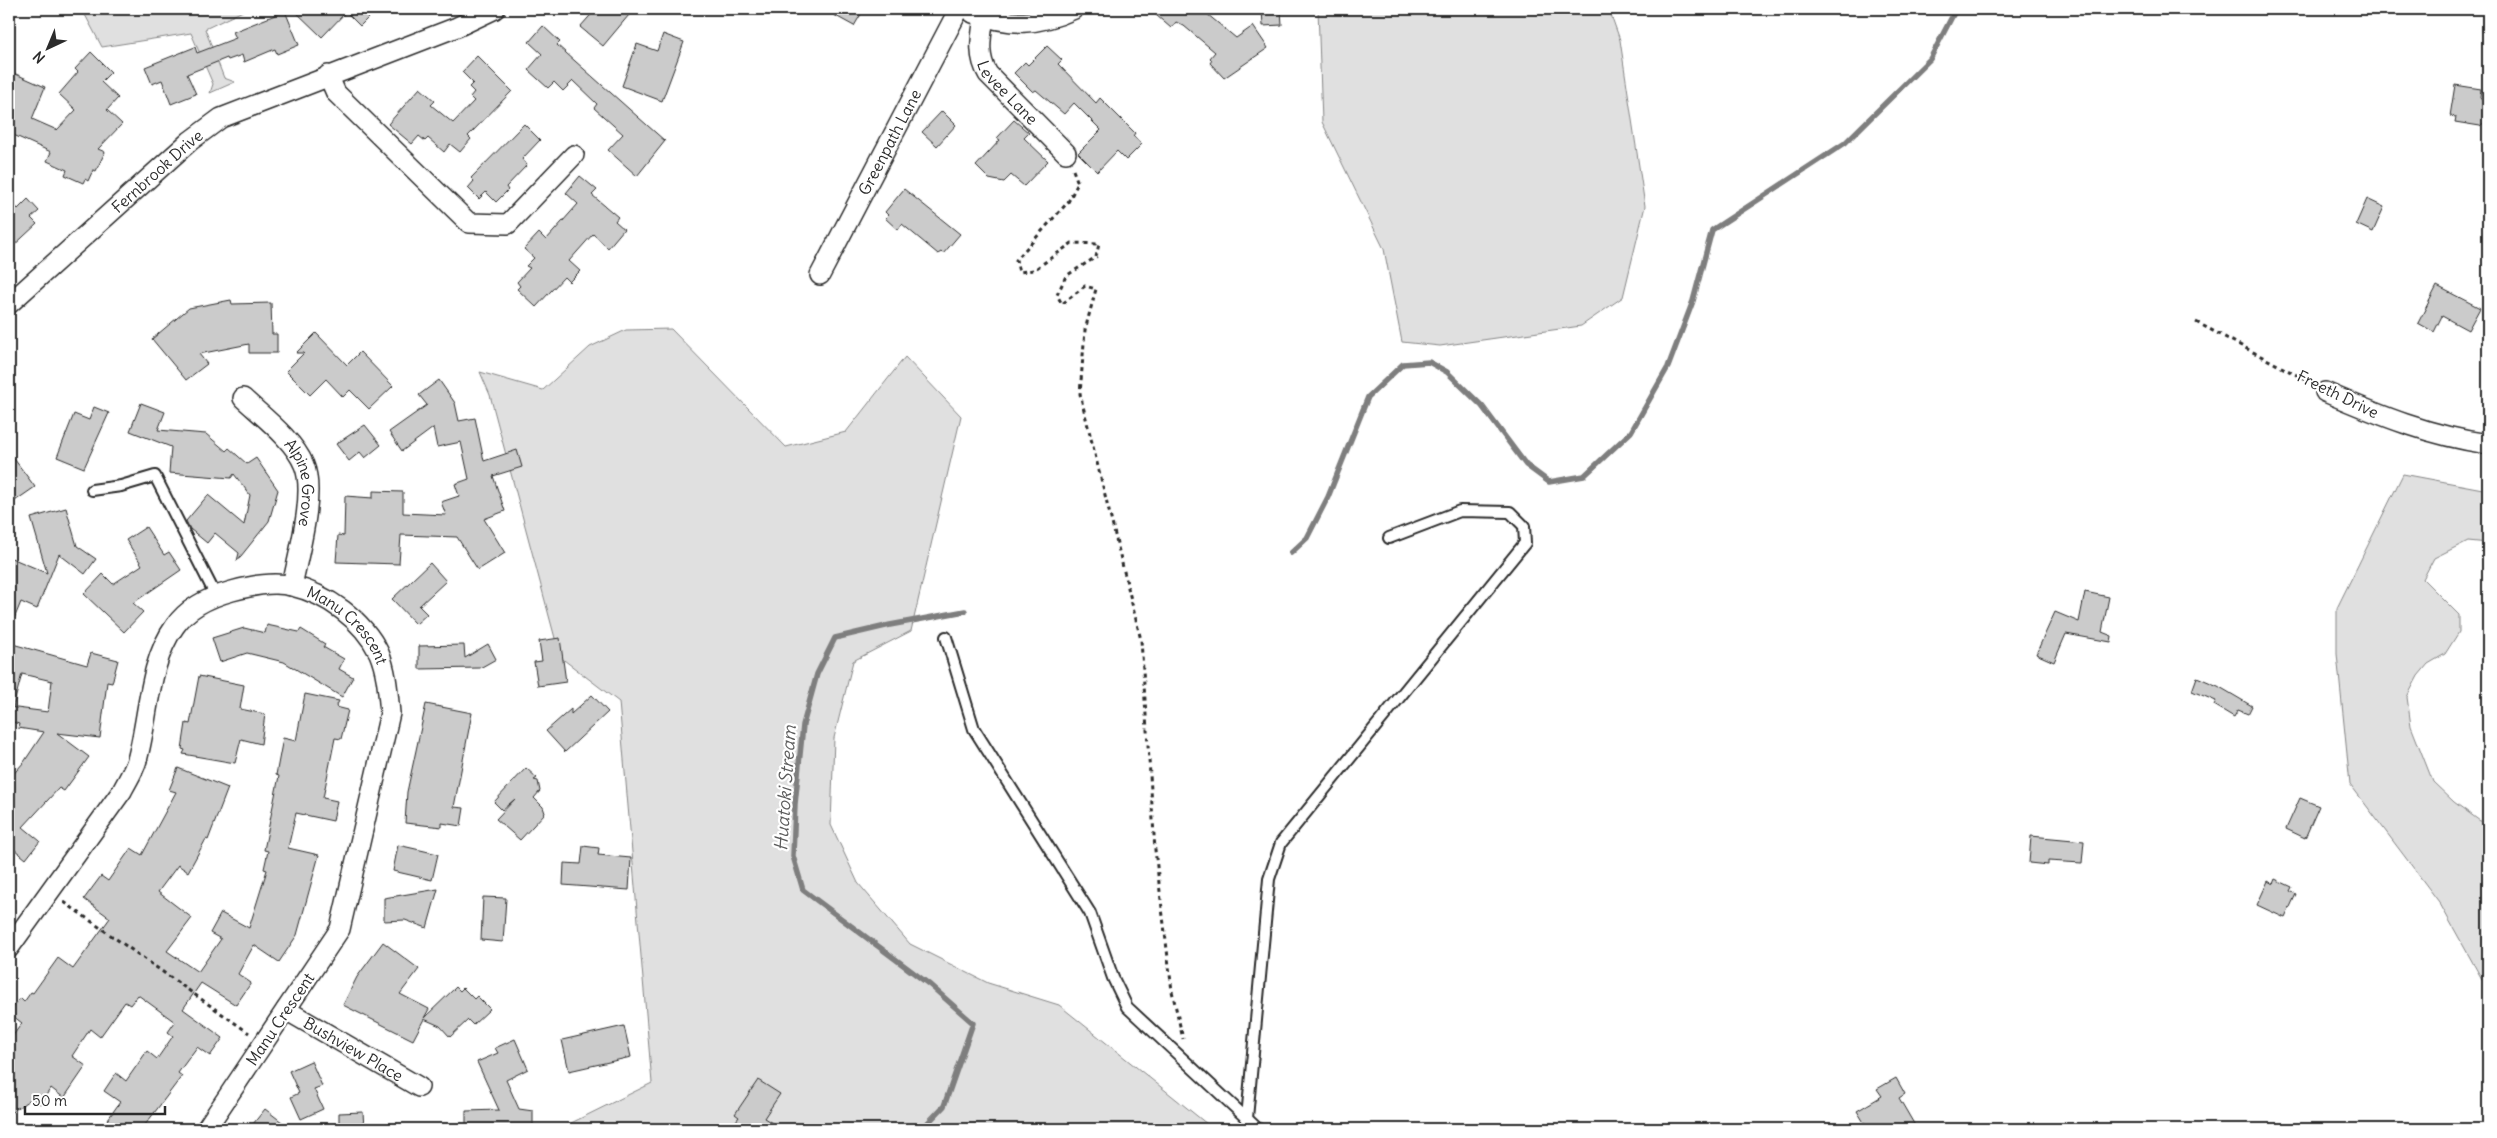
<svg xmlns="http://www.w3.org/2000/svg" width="2497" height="1138" font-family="Delius,sans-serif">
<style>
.green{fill:#e0e0e0;stroke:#868686}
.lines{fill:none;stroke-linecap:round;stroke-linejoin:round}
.stream{stroke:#7e7e7e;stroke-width:5.5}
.building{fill:#cbcbcb;stroke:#2b2b2b}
.service-casing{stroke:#2b2b2b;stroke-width:14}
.minor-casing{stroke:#2b2b2b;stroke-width:22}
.path{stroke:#2b2b2b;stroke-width:3;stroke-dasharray:4 4;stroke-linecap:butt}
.service{stroke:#fff;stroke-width:10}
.minor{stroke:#fff;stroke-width:19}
.labels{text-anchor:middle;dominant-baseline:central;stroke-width:4.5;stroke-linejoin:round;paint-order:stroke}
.street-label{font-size:16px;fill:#2b2b2b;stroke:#fff}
.water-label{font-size:18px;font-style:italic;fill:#5c5c5c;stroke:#fff}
</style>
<rect width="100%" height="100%" fill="#fff"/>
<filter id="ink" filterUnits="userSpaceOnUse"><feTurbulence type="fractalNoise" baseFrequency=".02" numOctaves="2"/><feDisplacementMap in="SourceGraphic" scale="10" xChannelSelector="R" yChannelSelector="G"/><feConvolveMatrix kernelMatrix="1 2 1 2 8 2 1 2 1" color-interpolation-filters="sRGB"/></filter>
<g filter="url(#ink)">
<g class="green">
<path d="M82 9H247L205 29 224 78 235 82 210 93 213 84 191 33 102 47Z"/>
<path d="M1318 9H1609L1620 40 1645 206 1623 297 1581 326 1440 346 1402 342 1384 249 1322 122Z"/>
<path d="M671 329 786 447 846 432 905 357 961 416 911 631 853 661 834 738 831 825 858 883 910 944 988 983 1059 1005 1207 1124 1208 1129H559L652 1083 619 702 560 657 490 395 480 372 543 390 590 347 626 330Z"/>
<path d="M2403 474 2488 490V543L2468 541 2434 558 2423 579 2459 615V632L2445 654 2428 664 2418 676 2407 697 2411 726 2433 782 2454 802 2480 821H2488V990L2439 902 2350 784 2337 654V608Z"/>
</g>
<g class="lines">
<g class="stream">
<path d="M1291 553 1307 538 1328 497 1368 397 1403 364 1429 362 1447 372 1482 406 1526 465 1549 482 1584 476 1631 432 1668 367 1693 301 1712 230 1845 143 1930 59 1956 9"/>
<path d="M922 1129 944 1106 973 1023 930 985 803 890 793 856 795 804 803 725 817 674 835 638 890 625 965 611"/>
</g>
</g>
<g class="building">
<path d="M293 9H377L360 26 346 12 322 37Z"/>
<path d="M596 9H634L603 46 580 27Z"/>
<path d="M823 9H864L854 26Z"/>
<path d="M1149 9H1201L1236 38 1253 26 1268 48 1224 78 1210 63 1212 60 1210 58 1215 52 1184 26 1176 22 1171 28Z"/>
<path d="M1262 9H1281L1282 25 1263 26Z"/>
<path d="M285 11 299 45 277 54 275 49 244 62 242 55 228 60 227 58 187 74 196 94 171 104 162 80 152 84 145 67 195 47 197 53 236 38 233 32Z"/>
<path d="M543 26 560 42 557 45 665 141 637 176 608 150 623 134 594 108 597 104 573 81 563 91 554 82 548 88 528 70 542 54 529 42Z"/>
<path d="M663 34 684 42 662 101 622 86 637 44 657 51Z"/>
<path d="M1047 46 1062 60 1058 64 1096 103 1100 98 1135 133 1133 136 1142 144 1126 160 1117 151 1097 172 1078 153 1101 130 1074 103 1064 114 1036 90 1033 92 1014 73 1025 62 1028 65Z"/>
<path d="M91 52 111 72 101 82 118 98 107 110 122 124 98 149 105 152 96 171 93 170 88 181 85 179 83 183 65 175 67 170 47 161 51 152 9 133V71L45 87 32 119 57 130 76 110 59 94 78 72 75 69Z"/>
<path d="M477 56 512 91 468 136 471 139 460 152 450 144 444 152 428 138 425 141 419 136 412 144 388 124 420 88 435 101 431 105 453 123 474 101 470 97 474 92 469 87 473 83 462 72Z"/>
<path d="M2455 85 2481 89 2480 97 2488 106 2486 121 2480 126 2455 122 2456 117 2450 116Z"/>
<path d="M942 111 956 125 937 146 922 132Z"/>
<path d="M1014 120 1029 133 1024 138 1048 161 1024 186 1011 175 1004 182 989 179 976 166 1000 140 997 138Z"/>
<path d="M524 124 540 140 522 159 527 165 506 187 508 190 496 202 486 192 479 199 468 188 474 181 471 178Z"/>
<path d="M580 176 597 190 592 195 618 217 615 221 624 229 608 248 593 234 569 261 580 271 569 282 564 277 536 307 517 289 520 286 517 282 530 268 526 266 534 258 524 249 539 233 546 240 578 204 566 193Z"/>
<path d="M904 189 960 234 943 254 941 252 938 254 902 224 898 230 885 218 888 215 885 212Z"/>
<path d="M9 199 18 209 28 199 39 211 31 218 37 224 9 250Z"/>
<path d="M2367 199 2384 207 2373 232 2356 224Z"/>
<path d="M2437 286 2480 308 2468 330 2442 316 2434 332 2418 323Z"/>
<path d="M231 300 232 304 271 303 272 334H277V353H249V344L199 354 207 364 186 380 152 339 189 308Z"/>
<path d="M316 333 347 365 360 352 393 386 369 409 350 390 343 397 326 379 310 395 286 371 304 353H296Z"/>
<path d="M439 380 455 403 459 421 475 418 484 461 517 450 522 467 493 476 505 511 484 519 505 553 478 570 457 537 401 535 399 564 336 562 338 535 344 536 345 496 373 498V491L403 492V513L446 515 441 502 459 496 455 484 469 479 461 442 437 447 433 428 402 451 389 432 427 405 419 395Z"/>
<path d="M141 403 165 412 158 430 206 434 226 451 229 448 247 464 256 458 278 490 269 521 237 561 239 553 215 533 207 543 190 529 186 521 208 495 244 525 250 495 234 474 231 478 169 473 171 447 130 431Z"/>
<path d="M94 407 109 413 84 468 57 457 74 414 89 420Z"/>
<path d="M365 425 381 445 365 458 360 452 349 461 336 444Z"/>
<path d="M9 452 35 487 9 505Z"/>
<path d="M66 508 77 546 96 559 85 574 59 554 37 609 21 602 9 631V557L47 573 31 518Z"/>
<path d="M146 527 164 555 169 552 181 570 133 603 143 612 124 632 84 594 103 574 113 584 142 565 126 540Z"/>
<path d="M430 563 446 581 419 606 427 614 416 624 392 599Z"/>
<path d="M2085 592 2109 597 2102 632 2112 636 2111 642 2066 634 2054 662 2036 654 2055 612 2079 622Z"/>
<path d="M267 625 299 632 301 629 325 644 323 647 344 659 339 669 353 677 342 697 284 662 247 653 220 662 212 638 244 628 265 633Z"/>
<path d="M560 638 566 682 538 686 534 662 542 661 539 641Z"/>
<path d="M9 643 87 665 91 653 118 660 112 683 107 682 100 738 57 733 89 757 64 791 59 788 23 827 40 841 26 859 9 845V779L24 762 44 732 18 728 19 724 9 721V707L48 712 52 681 22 674 13 707 9 706Z"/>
<path d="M488 644 496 659 480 668 419 669V646L464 645 465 658Z"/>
<path d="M199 676 244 685 240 709 265 714 261 744 241 739 235 763 183 754 185 750 182 749 186 723 190 724Z"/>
<path d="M2197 677 2218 686 2252 706 2248 714 2238 710 2234 717 2214 705 2216 701 2192 691Z"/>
<path d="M305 694 339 701 336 707 348 710 341 739 335 738 323 798 337 801 333 821 296 813 288 848 319 855 297 935 279 962 254 945 238 974 251 983 236 1005 201 983 183 1009 223 1038 210 1056 197 1047 178 1073 182 1076 142 1129H101L120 1102 104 1091 116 1073 126 1081 147 1051 157 1059 173 1036 168 1032 175 1022 138 995 130 1005 125 1002 100 1037 90 1029 72 1056 86 1066 64 1098 51 1088 40 1104 32 1098 9 1114V1041L22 1023 9 1013 20 998 24 1002 31 992 33 993 58 958 73 969 110 918 84 899 101 876 108 881 131 848 142 855 176 792 169 790 178 768 228 788 208 840 206 839 188 872 178 865 158 892 192 918 167 951 198 972 221 939 210 933 221 913 249 928 267 870 264 869 268 851 264 850 279 776 276 775 283 738 296 741Z"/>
<path d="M592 695 608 712 565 752 546 731 571 709V714Z"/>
<path d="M426 704 472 713 454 807 464 808 461 826 442 823V827L405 823 407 792Z"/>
<path d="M526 768 537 778 534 780 538 781 540 791 534 798 543 807 545 813 520 840 496 819 515 799 502 810 494 802Z"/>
<path d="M2300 798 2319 806 2305 838 2286 829Z"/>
<path d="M2031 836 2084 841 2082 863 2048 861V865L2029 863Z"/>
<path d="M398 845 438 854 432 880 393 871Z"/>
<path d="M583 846 599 848 598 855 631 858 629 890 563 885 564 863 581 864Z"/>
<path d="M2275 879 2292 887 2290 891 2296 894 2285 918 2257 905 2268 881 2273 884Z"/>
<path d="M438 889 427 928 405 920 384 921V898Z"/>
<path d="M483 897 506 898 503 942 481 940Z"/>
<path d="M383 942 419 969 400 994 429 1009 424 1018 456 987 460 991 463 988 474 999 477 996 490 1009 473 1025 468 1020 450 1037 440 1026 424 1019 413 1040 343 1005 357 977Z"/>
<path d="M624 1026 631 1057 569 1071 562 1040Z"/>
<path d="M515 1039 528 1069 506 1080 519 1109 533 1111V1129H466V1111L499 1110 477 1062 498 1053 495 1048Z"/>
<path d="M311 1061 322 1086 314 1089 323 1109 301 1119 291 1097 299 1093 289 1071Z"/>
<path d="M1896 1078 1905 1094 1899 1098 1917 1129H1868L1857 1111 1882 1096 1877 1089Z"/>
<path d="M758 1080 780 1094 764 1118 782 1129H730L739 1117 735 1114Z"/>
<path d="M265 1109 291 1129H249Z"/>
<path d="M363 1112 364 1129H339V1113Z"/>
</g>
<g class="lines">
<defs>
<g id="service">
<path d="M92 490 121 486 155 476 216 596"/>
<path d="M946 637 974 729 1090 913 1113 978 1127 1007 1258 1129"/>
<path d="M1247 1118 1269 879 1281 843 1525 543 1524 526 1510 512 1460 511 1389 538"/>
</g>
<g id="minor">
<path d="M973 13C1011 26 1037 26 1074 9"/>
<path id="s1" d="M984 17C981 37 977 56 988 74L1066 153"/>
<path d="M328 75 336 93 469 223 508 224 574 155"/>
<path id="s2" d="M820 275 959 9"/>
<path id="s3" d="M9 304 190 141 221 118 457 27 495 9"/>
<path d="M2325 392C2379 415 2430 436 2488 444"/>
<path id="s4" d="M243 398C262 416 294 440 304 465 316 493 298 555 292 586"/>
<path id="s5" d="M9 948 122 791C127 781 134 771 137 760 149 717 148 663 175 626 188 607 210 597 232 591 250 586 273 581 292 586 327 594 363 620 379 653 387 672 388 693 390 713L340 929 206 1129"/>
<path id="s6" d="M286 1010 419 1087"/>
</g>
</defs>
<use href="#service" class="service-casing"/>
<use href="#minor" class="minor-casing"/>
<g class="path">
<path d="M1073 170 1078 183 1068 202 1016 260 1019 272 1034 270 1072 243 1099 244 1096 257 1066 276 1057 295 1062 304 1085 286 1096 289 1085 330 1080 394 1141 640 1155 850 1172 991 1183 1039"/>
<path d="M2196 322 2310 382"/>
<path d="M64 902 249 1033"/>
</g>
<use href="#service" class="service"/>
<use href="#minor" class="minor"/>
</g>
</g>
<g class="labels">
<g class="street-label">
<text stroke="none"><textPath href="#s1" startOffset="85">Levee Lane</textPath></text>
<text stroke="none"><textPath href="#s2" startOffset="150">Greenpath Lane</textPath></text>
<text stroke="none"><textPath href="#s3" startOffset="199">Fernbrook Drive</textPath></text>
<text transform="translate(2338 394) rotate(26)">Freeth Drive</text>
<text stroke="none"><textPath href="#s4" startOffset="108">Alpine Grove</textPath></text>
<text stroke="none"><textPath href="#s5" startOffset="568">Manu Crescent</textPath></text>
<text transform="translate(280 1019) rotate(-56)">Manu Crescent</text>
<text stroke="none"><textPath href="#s6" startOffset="78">Bushview Place</textPath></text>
</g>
<g class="water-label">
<text transform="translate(785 788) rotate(-86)">Huatoki Stream</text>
</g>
</g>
<rect width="2497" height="1138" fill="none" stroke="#fff" stroke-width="30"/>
<rect x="15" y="15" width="2467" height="1108" fill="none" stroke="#2b2b2b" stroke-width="2" filter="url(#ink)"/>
<g transform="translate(48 48) rotate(224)" stroke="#ffffff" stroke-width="4" paint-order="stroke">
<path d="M0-4L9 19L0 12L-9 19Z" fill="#2b2b2b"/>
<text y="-8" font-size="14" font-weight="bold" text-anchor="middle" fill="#2b2b2b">N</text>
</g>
<path d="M25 1106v8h140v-8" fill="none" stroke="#2b2b2b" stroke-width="2.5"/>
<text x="32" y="1106" font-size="15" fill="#2b2b2b" stroke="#ffffff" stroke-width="4" paint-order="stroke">50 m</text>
</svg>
